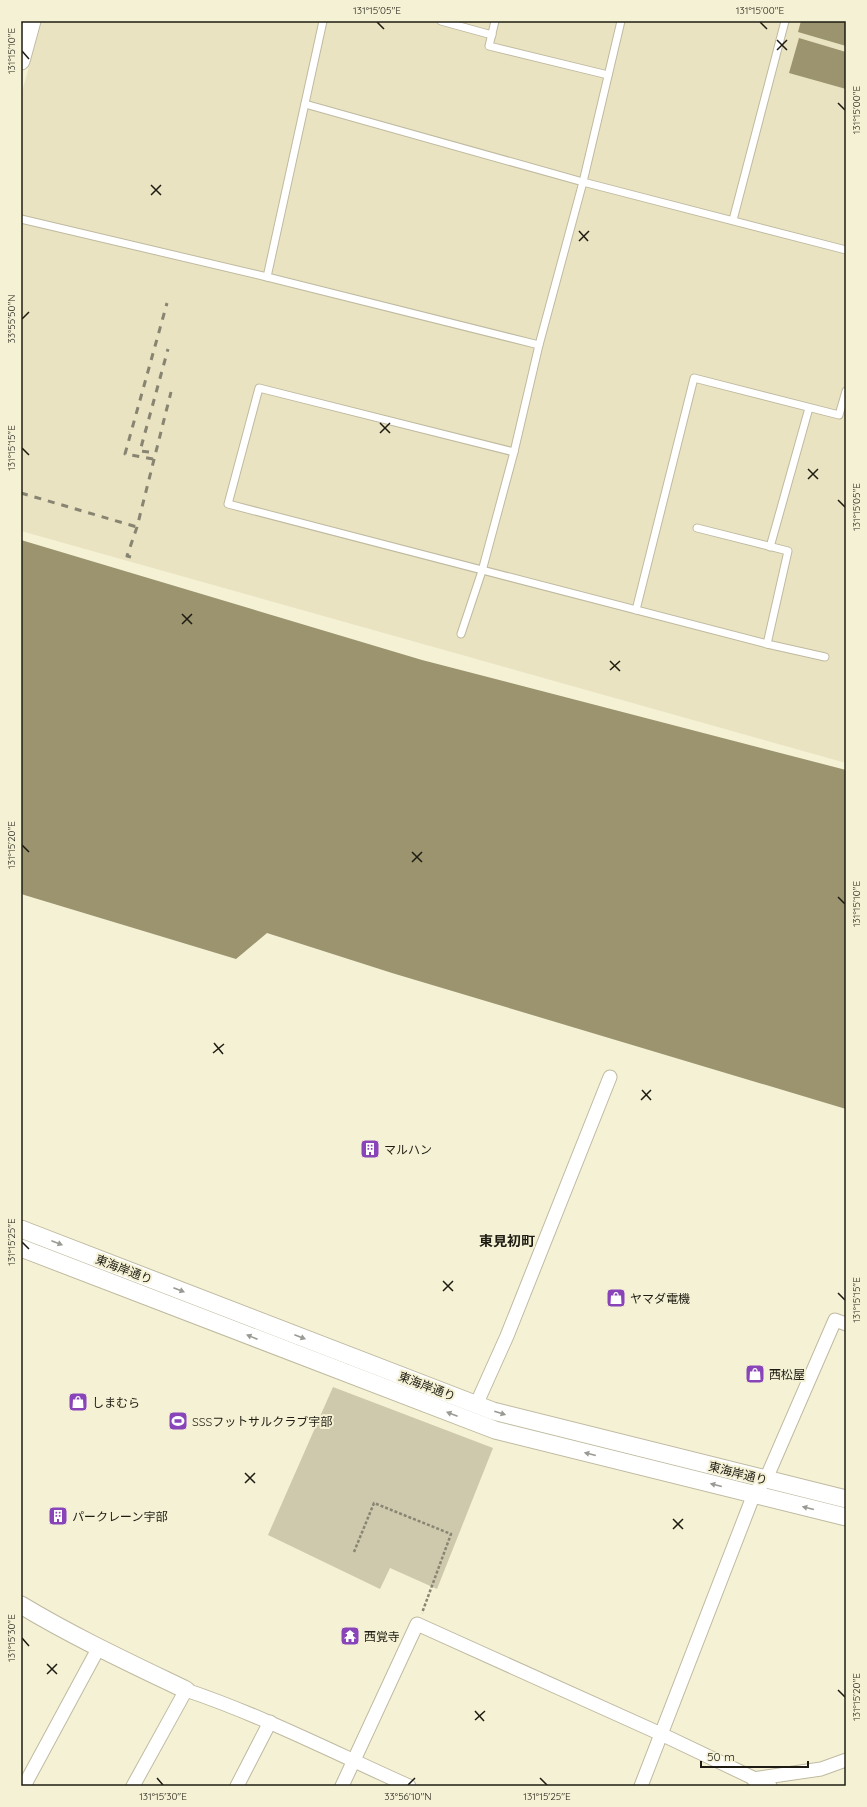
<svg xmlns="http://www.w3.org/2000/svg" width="867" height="1807" font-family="Quicksand,'Noto Sans JP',sans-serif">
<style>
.built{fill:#eae3c1}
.green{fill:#cec9ad}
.water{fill:#9b946f}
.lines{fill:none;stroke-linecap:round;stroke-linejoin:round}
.service-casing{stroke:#bfbaa0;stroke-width:9}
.minor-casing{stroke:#bfbaa0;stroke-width:15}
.tertiary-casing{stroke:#bfbaa0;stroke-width:19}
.path{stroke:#888572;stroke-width:2.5;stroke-dasharray:3 2;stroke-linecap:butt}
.service{stroke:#fff;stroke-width:7}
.minor{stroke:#fff;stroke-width:13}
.tertiary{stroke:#fff;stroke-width:17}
.rail{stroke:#878472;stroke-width:3;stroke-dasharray:7 7;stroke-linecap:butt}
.oneway{fill:#9a9994}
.ticks{fill:none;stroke:#1e1c12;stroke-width:1.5}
.labels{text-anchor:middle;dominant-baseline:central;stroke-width:4;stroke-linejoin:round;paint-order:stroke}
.poi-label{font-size:12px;fill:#1e1c12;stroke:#f5f1d5;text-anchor:start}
.street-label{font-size:12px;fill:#1e1c12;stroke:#f5f1d5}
.quarter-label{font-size:14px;font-weight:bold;fill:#1e1c12;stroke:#f5f1d5}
.neatline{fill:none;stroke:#1e1c12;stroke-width:1.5}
.ticks-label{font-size:10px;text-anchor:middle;fill:#1e1c12}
</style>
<rect width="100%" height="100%" fill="#f5f1d5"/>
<path class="built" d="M42 21H846V763L21 531V95Z"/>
<path class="green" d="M333 1387 493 1448 437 1589 390 1568 380 1589 268 1535Z"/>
<g class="water">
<path d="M801 21H846V46L798 32Z"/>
<path d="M799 38 846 52V89L789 73Z"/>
<path d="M21 540 422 660 846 770V1109L392 973 267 933 236 959 21 894Z"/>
</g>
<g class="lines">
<defs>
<g id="service">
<path d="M441 21 492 35"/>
<path d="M495 21 489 46 608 75"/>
<path d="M621 21 583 182 846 250"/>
<path d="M305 104 583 182 539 345 514 452 482 571 461 634"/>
<path d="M21 219 267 277 539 345"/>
<path d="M733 220 785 21"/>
<path d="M267 277 323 21"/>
<path d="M514 452 259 388 228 504 767 644 825 657"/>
<path d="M697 528 788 551 767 644"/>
<path d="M770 547 809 408"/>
<path d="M636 610 694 378 839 415 846 391"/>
</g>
<g id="minor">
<path d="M476 1405 507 1336 610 1077"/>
<path d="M753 1779 821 1769 846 1760"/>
<path d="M24 1786 98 1649"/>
<path d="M133 1786 186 1690C263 1716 335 1753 409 1786"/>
<path d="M237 1786 270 1722"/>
<path d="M342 1786 417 1624 661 1734 770 1786"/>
<path d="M641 1786 754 1494 766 1479 835 1320 846 1324"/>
</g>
<g id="tertiary">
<path d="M21 61 32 21"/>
<path d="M21 1229 493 1411 846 1499"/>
<path d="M21 1248 495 1430 846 1517"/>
<path d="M21 1605C74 1637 130 1663 186 1690"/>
<path d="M21 1785 24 1786"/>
</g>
</defs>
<use href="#service" class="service-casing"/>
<use href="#minor" class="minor-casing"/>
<use href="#tertiary" class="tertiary-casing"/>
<path class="path" d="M354 1552 374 1503 451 1534 422 1613"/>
<use href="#service" class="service"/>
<use href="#minor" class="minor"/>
<use href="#tertiary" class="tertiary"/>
<g class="rail">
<path d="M149 452 140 451 168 349"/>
<path d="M153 459 125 454 167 303"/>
<path d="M21 493 137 527"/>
<path d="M131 557 127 556 137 527 171 392"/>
</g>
</g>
<defs><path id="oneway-solid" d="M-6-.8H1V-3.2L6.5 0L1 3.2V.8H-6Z"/></defs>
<g class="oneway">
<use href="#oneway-solid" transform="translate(57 1243) rotate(21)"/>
<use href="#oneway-solid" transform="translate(179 1290) rotate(21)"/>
<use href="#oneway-solid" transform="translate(252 1337) rotate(-158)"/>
<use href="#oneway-solid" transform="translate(300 1337) rotate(21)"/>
<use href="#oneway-solid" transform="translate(500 1413) rotate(18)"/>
<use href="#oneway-solid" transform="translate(452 1414) rotate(-159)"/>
<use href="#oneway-solid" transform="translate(590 1454) rotate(-166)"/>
<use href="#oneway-solid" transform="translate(716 1485) rotate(-166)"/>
<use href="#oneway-solid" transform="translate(808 1508) rotate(-166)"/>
</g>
<path class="ticks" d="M377 22 384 29M760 22 767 29M777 40 787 50M777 50 787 40M22 51 29 59M838 103 845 110M151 185 161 195M151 195 161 185M579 231 588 241M579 241 589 231M22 319 29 312M380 423 390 433M380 433 390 423M22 448 29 455M808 469 818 479M808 479 818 469M838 500 845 507M182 614 192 624M182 624 192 614M610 661 620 671M610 670 620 661M22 845 29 852M412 852 422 862M412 862 422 852M838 897 845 904M214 1043 223 1054M213 1053 224 1044M642 1090 651 1100M641 1100 651 1090M22 1242 29 1249M443 1281 453 1291M443 1291 453 1281M838 1293 845 1300M245 1473 255 1483M245 1483 255 1473M673 1519 683 1529M673 1529 683 1519M22 1638 29 1646M47 1664 57 1674M47 1674 57 1664M838 1690 845 1697M475 1711 484 1721M475 1720 485 1711M157 1778 163 1785M540 1778 547 1785M408 1785 415 1778"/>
<defs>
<symbol id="building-square" viewBox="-11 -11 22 22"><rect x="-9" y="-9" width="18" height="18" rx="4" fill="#8844b8" stroke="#f5f1d5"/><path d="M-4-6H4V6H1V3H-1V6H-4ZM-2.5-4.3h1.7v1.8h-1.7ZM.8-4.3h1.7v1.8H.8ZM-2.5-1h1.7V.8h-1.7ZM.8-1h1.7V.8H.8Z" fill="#fff"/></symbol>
<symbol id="shop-square" viewBox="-11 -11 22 22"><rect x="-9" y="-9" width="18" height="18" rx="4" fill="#8844b8" stroke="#f5f1d5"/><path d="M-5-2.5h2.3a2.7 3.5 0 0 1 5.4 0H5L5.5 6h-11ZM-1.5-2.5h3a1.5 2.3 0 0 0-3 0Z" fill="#fff"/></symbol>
<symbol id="stadium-square" viewBox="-11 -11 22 22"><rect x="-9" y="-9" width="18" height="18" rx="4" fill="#8844b8" stroke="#f5f1d5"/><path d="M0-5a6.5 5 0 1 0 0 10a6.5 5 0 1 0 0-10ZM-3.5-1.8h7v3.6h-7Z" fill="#fff"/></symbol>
<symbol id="temple-square" viewBox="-11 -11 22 22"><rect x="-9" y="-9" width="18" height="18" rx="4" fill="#8844b8" stroke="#f5f1d5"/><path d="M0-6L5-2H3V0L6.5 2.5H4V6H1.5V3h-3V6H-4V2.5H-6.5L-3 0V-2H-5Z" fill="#fff"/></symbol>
</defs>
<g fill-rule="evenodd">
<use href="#building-square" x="359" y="1138" width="22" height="22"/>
<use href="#shop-square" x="605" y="1287" width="22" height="22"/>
<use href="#shop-square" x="744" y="1363" width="22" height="22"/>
<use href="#shop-square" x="67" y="1391" width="22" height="22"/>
<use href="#stadium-square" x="167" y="1410" width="22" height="22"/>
<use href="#building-square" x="47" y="1505" width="22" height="22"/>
<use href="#temple-square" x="339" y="1625" width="22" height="22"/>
</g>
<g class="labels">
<g class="poi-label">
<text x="384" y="1149">マルハン</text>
<text x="630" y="1298">ヤマダ電機</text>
<text x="769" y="1374">西松屋</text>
<text x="92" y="1402">しまむら</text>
<text x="192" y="1421">SSSフットサルクラブ宇部</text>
<text x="72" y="1516">パークレーン宇部</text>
<text x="364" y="1636">西覚寺</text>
</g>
<g class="street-label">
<text transform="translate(124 1269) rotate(21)">東海岸通り</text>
<text transform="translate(427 1386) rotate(21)">東海岸通り</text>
<text transform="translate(738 1473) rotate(14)">東海岸通り</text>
</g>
<g class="quarter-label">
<text x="507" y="1241">東見初町</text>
</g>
</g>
<rect width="867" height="1807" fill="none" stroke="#f5f1d5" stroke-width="44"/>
<path d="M701 1761v6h107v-6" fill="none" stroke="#1e1c12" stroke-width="2"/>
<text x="707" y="1761" font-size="12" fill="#1e1c12" stroke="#f5f1d5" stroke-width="3" paint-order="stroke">50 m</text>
<rect x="22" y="22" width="823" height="1763" class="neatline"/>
<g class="ticks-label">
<text x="377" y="14">131°15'05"E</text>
<text x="760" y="14">131°15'00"E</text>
<text transform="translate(11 51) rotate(-90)" y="4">131°15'10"E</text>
<text transform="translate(856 110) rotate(-90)" y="4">131°15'00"E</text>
<text transform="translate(11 319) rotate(-90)" y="4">33°55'50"N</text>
<text transform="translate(11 448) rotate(-90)" y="4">131°15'15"E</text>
<text transform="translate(856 507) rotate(-90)" y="4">131°15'05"E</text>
<text transform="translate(11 845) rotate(-90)" y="4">131°15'20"E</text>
<text transform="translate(856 904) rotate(-90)" y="4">131°15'10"E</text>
<text transform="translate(11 1242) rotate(-90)" y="4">131°15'25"E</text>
<text transform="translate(856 1300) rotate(-90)" y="4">131°15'15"E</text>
<text transform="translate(11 1638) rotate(-90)" y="4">131°15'30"E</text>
<text transform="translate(856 1697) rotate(-90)" y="4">131°15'20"E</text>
<text x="163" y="1800">131°15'30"E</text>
<text x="408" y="1800">33°56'10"N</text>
<text x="547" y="1800">131°15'25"E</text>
</g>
</svg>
